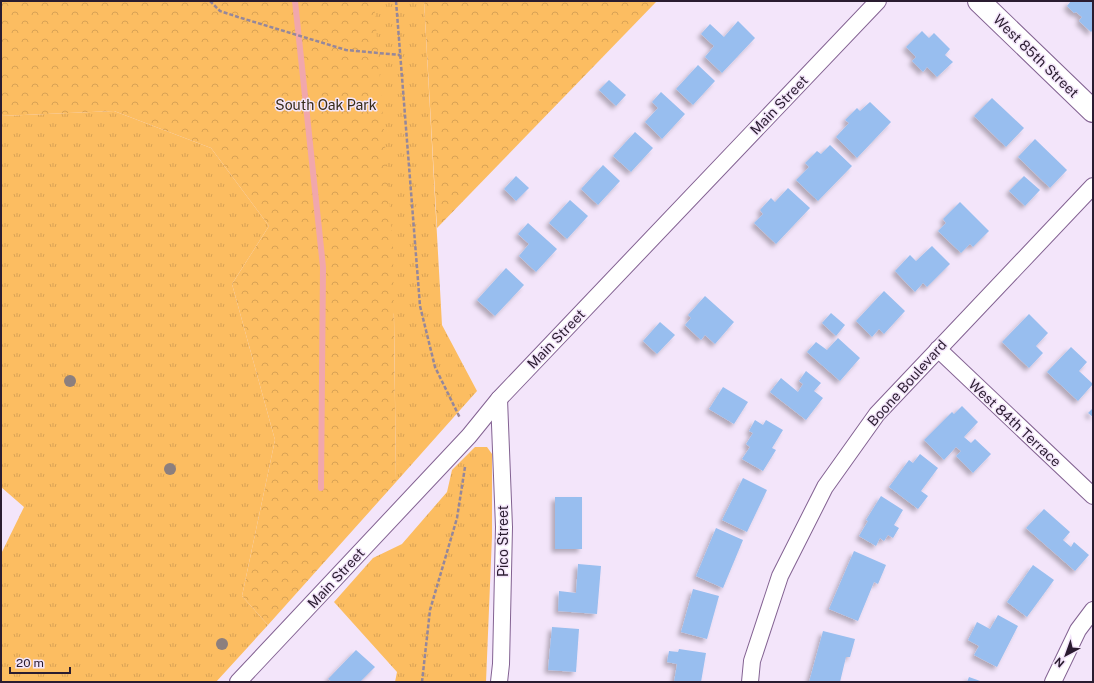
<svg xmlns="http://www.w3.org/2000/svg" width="1094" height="683" font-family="'Public Sans',sans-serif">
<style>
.grass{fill:url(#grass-tufts)}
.forest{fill:url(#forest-crowns)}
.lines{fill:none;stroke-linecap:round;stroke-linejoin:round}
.stream{stroke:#f1a7ac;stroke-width:6}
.building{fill:#98beef;filter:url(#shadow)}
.minor-casing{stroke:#836292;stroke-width:18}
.secondary-casing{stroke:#836292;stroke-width:24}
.path{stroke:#95879b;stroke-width:2.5;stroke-dasharray:4 2;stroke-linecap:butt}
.minor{stroke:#fff;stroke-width:16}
.secondary{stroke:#fff;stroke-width:22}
.tree{fill:#8c7f7e}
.labels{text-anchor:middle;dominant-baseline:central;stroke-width:3;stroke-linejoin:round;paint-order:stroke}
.street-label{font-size:14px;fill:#2a1c30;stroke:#f3e5fa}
.park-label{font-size:14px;fill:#372b19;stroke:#f3e5fa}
</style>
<defs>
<pattern id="grass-tufts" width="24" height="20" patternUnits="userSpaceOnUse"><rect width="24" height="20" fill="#fcbd61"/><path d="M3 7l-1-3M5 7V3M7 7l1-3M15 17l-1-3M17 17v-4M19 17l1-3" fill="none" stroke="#d8a255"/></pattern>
<pattern id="forest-crowns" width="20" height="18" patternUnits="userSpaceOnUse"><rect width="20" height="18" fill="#fcbd61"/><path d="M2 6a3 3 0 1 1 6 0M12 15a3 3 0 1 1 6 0" fill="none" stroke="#d8a255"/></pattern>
<filter id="shadow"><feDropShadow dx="-3.5" dy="3.5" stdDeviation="2" flood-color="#0004"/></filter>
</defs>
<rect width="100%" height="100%" fill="#f3e5fa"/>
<g class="grass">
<path d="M1 1H424L442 325 477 391 396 482 394 314 78 7Z"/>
<path d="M114 111 211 148 269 226 232 284 275 440 242 596 268 625 216 682H1V554L24 507 1 487V116Z"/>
<path d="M475 447H487L492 454V536L486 682H395L397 672 334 602 373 558 402 544 447 492 452 470Z"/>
</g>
<g class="forest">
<path d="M1 1H374L393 248 396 482 268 625 242 596 275 440 232 284 269 226 211 148 114 111 1 116Z"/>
<path d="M424 1H657L437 228Z"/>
</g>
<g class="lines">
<path class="stream" d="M295 1 323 267 321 488"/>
</g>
<g class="building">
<path d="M1071 1H1093V30L1091 32 1079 21 1082 17 1076 12 1074 13 1067 6Z"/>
<path d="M738 21 755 38 722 73 705 57 714 46 701 34 710 24 724 37Z"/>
<path d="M922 31 929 38 934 33 950 49 945 55 953 62 937 77 927 67 923 72 912 61 916 57 906 47Z"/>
<path d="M698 65 715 81 693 105 676 89Z"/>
<path d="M609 80 626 95 616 106 599 90Z"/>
<path d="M661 92 685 114 662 139 645 122 658 108 652 102Z"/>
<path d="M992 98 1024 128 1006 147 974 116Z"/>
<path d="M870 102 891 122 857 158 836 137 849 123 845 120 857 108 860 111Z"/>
<path d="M635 132 653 148 631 172 613 156Z"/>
<path d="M1035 139 1067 170 1050 188 1018 157Z"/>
<path d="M830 145 852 166 818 201 796 180 809 167 805 163 817 151 821 154Z"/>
<path d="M603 165 620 181 598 205 581 189Z"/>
<path d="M516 176 529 188 516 201 504 189Z"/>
<path d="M1024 176 1040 190 1025 206 1009 191Z"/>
<path d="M788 188 810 208 776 244 754 223 763 214 760 210 771 198 775 202Z"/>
<path d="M570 200 588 216 567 239 549 223Z"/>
<path d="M960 202 989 231 973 247 970 244 961 253 938 231 946 223 943 219Z"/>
<path d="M528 223 557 249 536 272 519 256 529 244 518 234Z"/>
<path d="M932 246 950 264 927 287 923 283 915 292 895 271 910 255 916 261Z"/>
<path d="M506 268 524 285 495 316 477 300Z"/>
<path d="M884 291 905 311 884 334 879 329 872 337 856 321Z"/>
<path d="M705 296 734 322 715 344 705 335 701 340 685 325 691 318 688 315Z"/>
<path d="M831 313 845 325 836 336 822 323Z"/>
<path d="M1029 314 1048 333 1036 346 1043 353 1029 368 1002 342Z"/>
<path d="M660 322 675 335 657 354 643 341Z"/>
<path d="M838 338 860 358 840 381 807 352 816 342 827 350Z"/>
<path d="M1071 347 1087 362 1079 371 1093 384 1078 401 1047 372Z"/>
<path d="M806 371 821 383 814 391 823 398 806 420 770 392 781 378 798 392 803 384 799 381Z"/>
<path d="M723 387 748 402 734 424 709 409Z"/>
<path d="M962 406 978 422 964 437 971 443 975 439 991 454 973 473 956 456 961 451 956 447 944 460 924 440 952 412 954 414Z"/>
<path d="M1093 408V417L1088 413Z"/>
<path d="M755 420 763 425 766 420 783 430 772 448 776 450 763 471 742 459 750 447 746 444 753 433 749 431Z"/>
<path d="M920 454 938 468 921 491 928 496 918 509 889 487 909 460 913 463Z"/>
<path d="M743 478 767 490 747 532 722 520Z"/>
<path d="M881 496 903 510 894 525 899 528 893 538 888 535 884 541 880 538 876 546 859 536 868 521 866 520Z"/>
<rect x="555" y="497" width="27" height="52"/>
<path d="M1044 509 1070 532 1063 540 1071 547 1074 542 1089 555 1075 571 1026 528Z"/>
<path d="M716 528 743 540 723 588 696 576Z"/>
<path d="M854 551 886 565 878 584 874 582 858 621 829 609Z"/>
<path d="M578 564 601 566 597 614 558 611 559 591 576 593Z"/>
<path d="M1033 565 1054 580 1027 617 1007 602Z"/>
<path d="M693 589 719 596 707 639 681 632Z"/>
<path d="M998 615 1018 626 997 667 974 655 979 646 968 640 977 622 990 629Z"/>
<path d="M552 627 579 629 576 672 548 670Z"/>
<path d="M823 631 855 639 850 657H846L840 682H809Z"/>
<path d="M679 649 706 653 701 682H674L677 664 667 662 669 651 678 652Z"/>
<path d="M356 650 375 667 360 682H332L328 679Z"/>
<path d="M969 677 983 682H967Z"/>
</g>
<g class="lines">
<defs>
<g id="minor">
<path d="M938 349 1093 496"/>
<path d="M499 399 504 527 501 664 499 682"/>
<path d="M238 682 469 436 499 399 878 1"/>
<path d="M750 682 752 661 780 576 825 487 877 414 1093 186"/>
<path d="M1053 682 1078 630 1093 610"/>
</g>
<path id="secondary" d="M979 1 1093 111"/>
</defs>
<use href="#minor" class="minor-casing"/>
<use href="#secondary" class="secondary-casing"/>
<g class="path">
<path d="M210 1 220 11 238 17 346 50 400 55"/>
<path d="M396 1 420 306 435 367 460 418"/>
<path d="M422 682 430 610 457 518 465 467"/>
</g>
<use href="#minor" class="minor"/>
<use href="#secondary" class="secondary"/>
</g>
<g class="tree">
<circle cx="70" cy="381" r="6"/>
<circle cx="170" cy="469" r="6"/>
<circle cx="222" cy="644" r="6"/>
</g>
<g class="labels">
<g class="street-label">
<text transform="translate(1036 56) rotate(44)">West 85th Street</text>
<text transform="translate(779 105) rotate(-46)">Main Street</text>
<text transform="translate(556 339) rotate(-46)">Main Street</text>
<text transform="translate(907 383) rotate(-48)">Boone Boulevard</text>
<text transform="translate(1015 423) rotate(43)">West 84th Terrace</text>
<text transform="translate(503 541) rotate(-90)">Pico Street</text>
<text transform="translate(336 578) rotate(-47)">Main Street</text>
</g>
<g class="park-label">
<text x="326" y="105">South Oak Park</text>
</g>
</g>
<rect width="1094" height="683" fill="none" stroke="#2a1c30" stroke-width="4"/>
<g transform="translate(1066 655) rotate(221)" stroke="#f3e5fa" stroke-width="3" paint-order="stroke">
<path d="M0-3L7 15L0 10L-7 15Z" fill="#2a1c30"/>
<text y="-6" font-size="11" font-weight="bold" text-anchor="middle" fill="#2a1c30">N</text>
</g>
<path d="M10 667v6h60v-6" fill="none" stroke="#2a1c30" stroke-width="2"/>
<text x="16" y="667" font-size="12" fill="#2a1c30" stroke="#f3e5fa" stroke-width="3" paint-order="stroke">20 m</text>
</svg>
